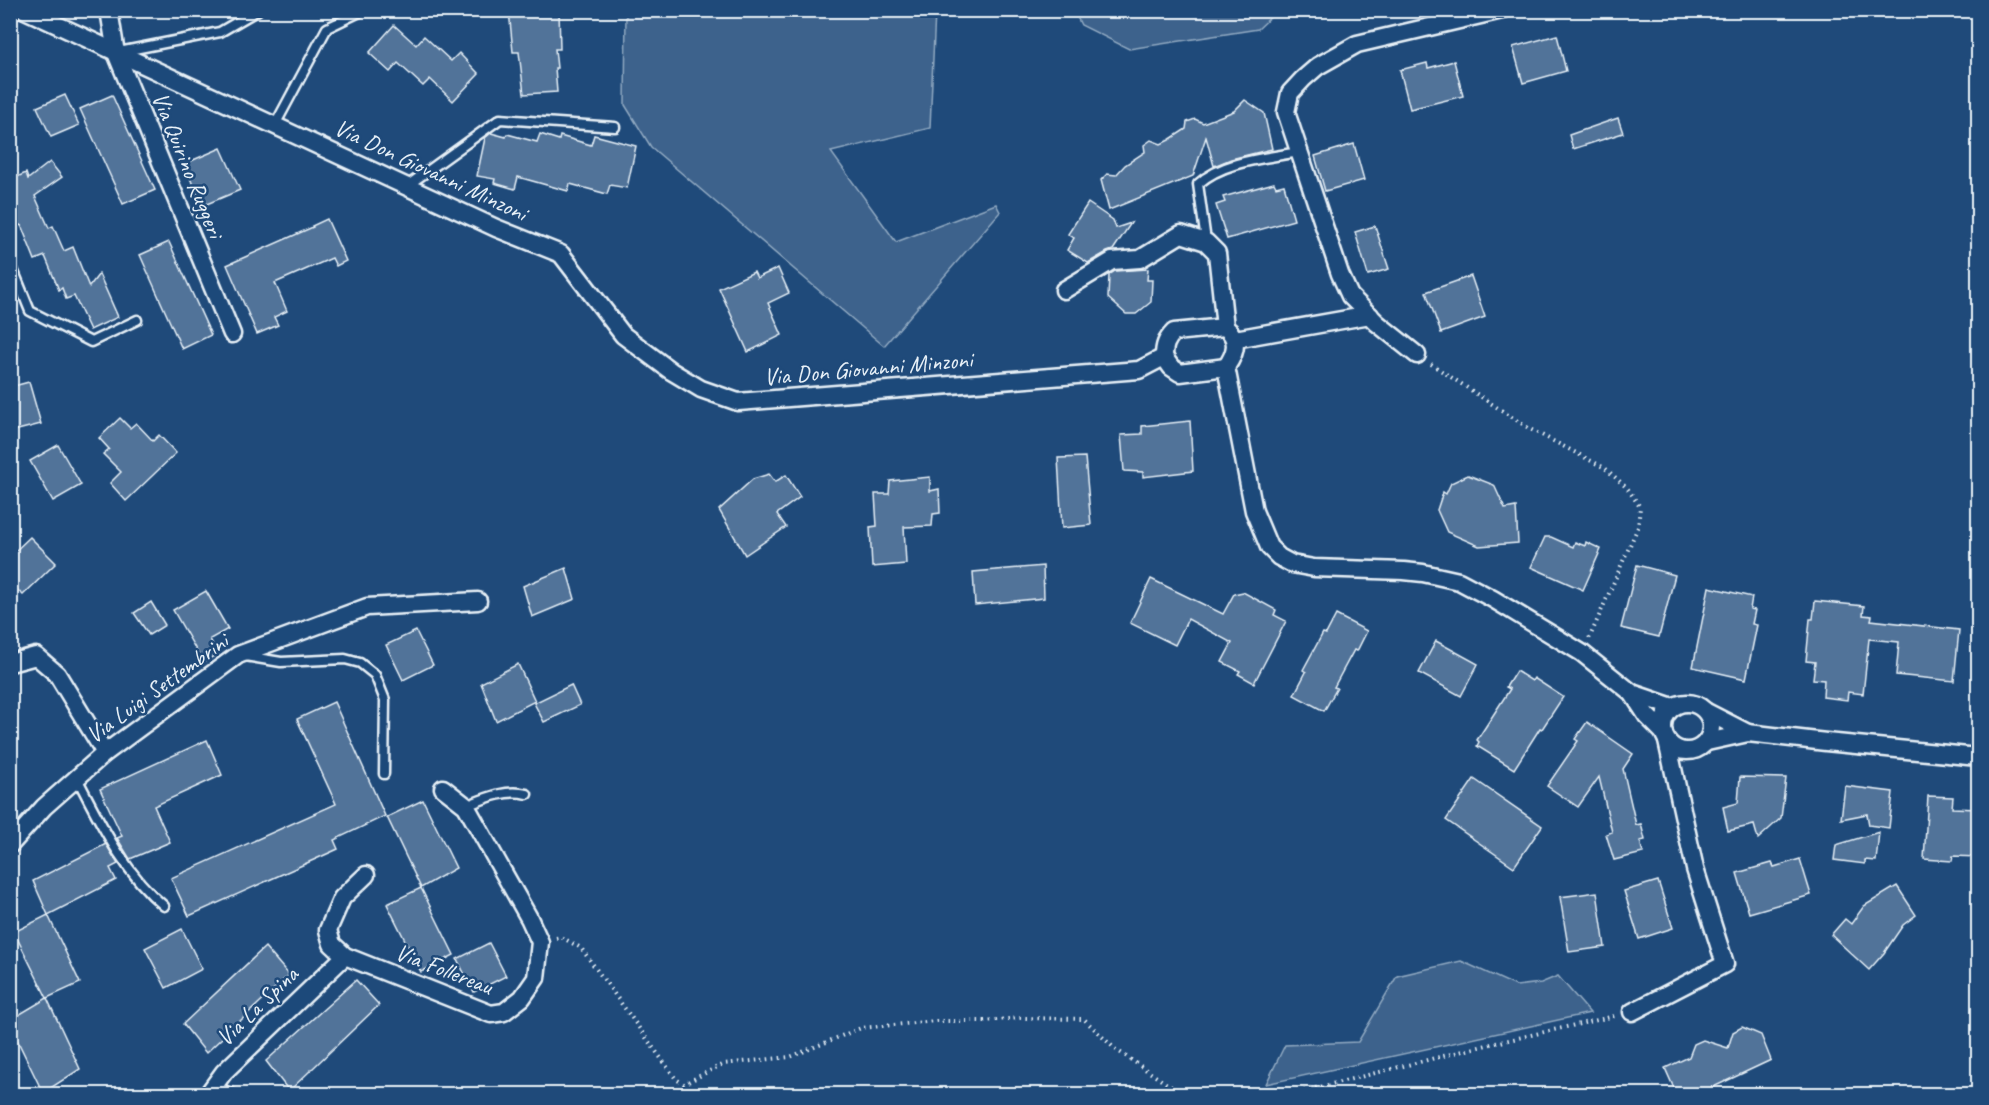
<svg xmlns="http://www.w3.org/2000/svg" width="1989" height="1105" font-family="Caveat,sans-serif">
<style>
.green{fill:#3c628c;stroke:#92aac2;stroke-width:1.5}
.building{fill:#517399;stroke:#e8f1f8;stroke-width:1.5}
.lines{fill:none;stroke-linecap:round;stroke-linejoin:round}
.lane-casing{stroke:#e8f1f8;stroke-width:13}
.street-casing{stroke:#e8f1f8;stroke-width:21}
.path{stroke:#e8f1f8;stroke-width:4;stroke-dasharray:1.5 4.5;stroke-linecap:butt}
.lane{stroke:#1f4a7a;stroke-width:8}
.street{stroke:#1f4a7a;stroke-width:16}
.labels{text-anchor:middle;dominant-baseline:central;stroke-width:5;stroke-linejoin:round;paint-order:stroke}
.street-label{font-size:24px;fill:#e8f1f8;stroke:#1f4a7a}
</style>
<rect width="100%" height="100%" fill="#1f4a7a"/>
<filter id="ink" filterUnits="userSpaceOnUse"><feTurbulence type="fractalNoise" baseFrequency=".0167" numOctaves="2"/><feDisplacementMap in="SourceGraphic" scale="12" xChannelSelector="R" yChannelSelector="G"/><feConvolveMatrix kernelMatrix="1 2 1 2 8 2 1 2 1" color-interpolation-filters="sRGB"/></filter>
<g filter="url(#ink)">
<g class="green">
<path d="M626 11H935L930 128 831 152 896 242 996 204 1000 212 884 346 651 147 625 105Z"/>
<path d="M1074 11H1277L1258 29 1129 49 1081 25Z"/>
<path d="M1461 961 1516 986 1541 983 1558 976 1590 1013 1266 1084 1285 1045 1358 1042 1397 976Z"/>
</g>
<g class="building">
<path d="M509 10H559L560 49H555L557 68H555L557 92 524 94 519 52H513Z"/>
<path d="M394 25 416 45 424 36 451 61 459 53 479 74 453 101 430 79 423 86 398 63 390 72 369 53Z"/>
<path d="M1557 35 1566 71 1523 83 1513 47Z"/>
<path d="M1454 61 1463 96 1410 109 1400 70 1427 63 1428 68Z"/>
<path d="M65 95 79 125 51 137 37 107Z"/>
<path d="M112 95 155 190 123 204 80 109Z"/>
<path d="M1245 100 1264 113 1272 149 1231 159 1214 166 1206 137 1193 176 1109 210 1101 180 1107 174 1116 175 1125 165 1145 152 1144 145 1151 140 1161 144 1169 140 1186 129 1187 122 1195 119 1203 123 1234 111Z"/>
<path d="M1618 118 1623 133 1573 149 1569 135Z"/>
<path d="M491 133 506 137 507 134 537 142 540 134 559 140 560 136 591 145 594 135 636 146 627 188 610 185 607 194 570 184 568 191 518 177 515 189 494 183 495 179 477 176 485 138Z"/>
<path d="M1354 144 1364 180 1325 191 1315 156Z"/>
<path d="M221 148 240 190 202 206 184 164Z"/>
<path d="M50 162 62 177 35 196 49 228 53 226 64 251 73 247 89 287 99 274 118 317 90 330 74 296 66 299 62 288 59 290 45 256 35 260 21 225 10 229V180L26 173 28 179Z"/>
<path d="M1274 183 1276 187 1284 185 1294 220 1227 239 1216 205 1225 202 1223 197Z"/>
<path d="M1088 203 1113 220 1116 228 1131 223 1113 250 1107 252 1088 263 1067 250 1074 238 1068 234Z"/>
<path d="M327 219 346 261 336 266 332 258 275 283 287 311 274 317 278 325 257 334 227 265 313 227 312 226Z"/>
<path d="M1375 226 1389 269 1368 275 1355 232Z"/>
<path d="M169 242 211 335 182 349 140 255Z"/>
<path d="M778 268 789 293 768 303 782 335 748 352 719 288 754 272 757 278Z"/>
<path d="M1148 269 1147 280H1152L1151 302 1136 314H1126L1108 298 1109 275 1115 271Z"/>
<path d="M1471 276 1485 317 1441 333 1426 292Z"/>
<path d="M29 382 41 424 10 432V387Z"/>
<path d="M120 418 130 428 136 423 153 441 159 435 176 453 126 501 110 483 121 472 103 454 109 449 99 438Z"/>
<path d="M1190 421 1193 471 1143 477V472L1124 471 1121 435 1142 434V426Z"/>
<path d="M58 445 81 485 53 501 30 461Z"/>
<path d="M1085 457 1091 525 1062 528 1058 458Z"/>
<path d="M769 474 775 482 786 475 800 497 777 514 786 527 745 555 719 510 753 479Z"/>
<path d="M1468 475 1494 485 1505 509 1516 507 1518 543 1479 546 1447 532 1437 510 1443 492 1446 494 1451 483Z"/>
<path d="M930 477V491L939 489 940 513 933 514 932 526 904 527 906 564 872 567 870 527 877 526 875 494H889L890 481Z"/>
<path d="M30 537 56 563 23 595 10 583V556Z"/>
<path d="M1545 537H1551L1573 547 1575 542 1585 546 1586 542 1601 549 1583 590 1531 567Z"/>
<path d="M1637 565 1675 575 1659 637 1621 628Z"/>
<path d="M1043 566 1044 598 975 605 973 572Z"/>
<path d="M566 568 575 599 532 617 523 586Z"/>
<path d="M1151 579 1223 614 1234 594 1243 592 1276 610 1274 615 1286 621 1254 683 1238 674 1240 671 1222 662 1232 643 1188 619 1175 645 1130 623Z"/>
<path d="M1709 587 1752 597 1750 609 1755 610 1752 624 1757 625 1746 679 1693 667Z"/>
<path d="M206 591 228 629 210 639 218 654 203 662 173 610Z"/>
<path d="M1815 601 1864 606 1863 615 1872 616 1871 620 1959 630 1954 681 1896 675 1899 642 1869 639 1863 694 1848 692 1847 700 1823 697 1824 680 1813 679 1815 662 1806 661 1810 619H1813Z"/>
<path d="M151 602 165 625 149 635 134 613Z"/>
<path d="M1336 615 1367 631 1357 651 1354 650 1334 687 1337 688 1324 711 1294 695 1306 672 1303 670 1323 633 1326 634Z"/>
<path d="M416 631 433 665 403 680 386 645Z"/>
<path d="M1436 641 1478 664 1461 696 1419 673Z"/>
<path d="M518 664 535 701 496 721 481 683Z"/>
<path d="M1516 671 1532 681 1534 678 1563 697 1542 729 1540 728 1514 769 1477 746 1479 742 1477 740 1510 689 1506 687Z"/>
<path d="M571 685 580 705 544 722 534 703Z"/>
<path d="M334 702 385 816 334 840 338 849 189 916 171 878 336 804 297 719Z"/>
<path d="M1587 722 1633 754 1623 769 1636 825 1641 824 1645 840 1640 841 1643 853 1614 860 1606 834 1612 832 1599 777 1578 807 1547 786 1578 741 1575 739Z"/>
<path d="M207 740 222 775 154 806 170 842 130 859 117 838 122 836 100 789Z"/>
<path d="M1740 777 1786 778 1781 818 1758 839 1754 825 1728 831 1723 807 1738 803Z"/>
<path d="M1474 779 1542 826 1514 867 1446 820Z"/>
<path d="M1845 786 1893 792 1889 828 1869 825 1867 814 1841 819Z"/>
<path d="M1928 796 1953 797 1952 808 1978 809V857L1953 856 1952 861 1924 859Z"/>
<path d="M423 800 456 868 421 888 387 817Z"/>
<path d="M1879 832 1876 861 1865 860V864L1834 860 1836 845Z"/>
<path d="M106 844 118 864 110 868 116 880 48 915 33 881Z"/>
<path d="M1800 859 1811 895 1749 913 1737 873 1772 863 1774 867Z"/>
<path d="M1658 881 1673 928 1639 939 1624 891Z"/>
<path d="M1897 886 1916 915 1903 925 1884 953 1869 970 1831 935 1845 919 1851 924 1864 906Z"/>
<path d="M421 888 454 955 421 972 387 904Z"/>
<path d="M1597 892 1605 947 1569 952 1560 897Z"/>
<path d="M48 915 80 983 47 998 14 932Z"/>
<path d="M182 929 202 969 166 988 145 948Z"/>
<path d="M489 943 506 976 474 992 457 959Z"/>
<path d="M265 947 289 975 206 1053 183 1024Z"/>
<path d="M356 980 379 1005 289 1091 266 1061Z"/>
<path d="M47 998 80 1069 43 1093 10 1025V1020Z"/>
<path d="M1742 1027 1761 1035 1771 1060 1709 1089 1708 1095H1677L1665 1068 1689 1057 1694 1044 1703 1040 1728 1048 1733 1032Z"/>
</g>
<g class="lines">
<defs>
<g id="lane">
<path d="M119 52 220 32 258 10"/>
<path d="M275 125 327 28 364 10"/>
<path d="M407 186 500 119 615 127"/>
<path d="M1206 241 1198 184C1223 161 1267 158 1299 152"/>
<path d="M10 262 30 311 91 342 137 320"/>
<path d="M245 656 281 662 345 659 360 663 375 675 385 700 384 774"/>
<path d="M77 778C101 824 124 873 164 906"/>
<path d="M466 806C486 798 505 789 527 794"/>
<path d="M213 1086 234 1094"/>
</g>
<g id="street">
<path d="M25 10 496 228 561 254 623 335 671 371 701 389 738 402 1139 370 1164 357"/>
<path d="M109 10 116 53 232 334"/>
<path d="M1064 290 1112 261 1140 259 1181 234 1206 242 1217 253 1225 327C1240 339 1236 353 1226 367"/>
<path d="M1235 339 1370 315"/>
<path d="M1417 355 1377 323 1350 296 1340 274 1286 112 1290 93 1303 79 1318 66 1357 44 1502 10"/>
<path d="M1164 357C1164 346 1166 340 1174 332L1225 327"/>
<path d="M1164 357 1171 367 1180 373 1226 367"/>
<path d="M1226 367 1254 511 1269 547 1279 557 1292 564 1314 568 1404 571 1423 573 1459 581 1493 599 1582 653 1632 693 1647 716 1664 733"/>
<path d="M10 663 36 656 57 674 105 753"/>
<path d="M1632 693 1673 707"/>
<circle cx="1687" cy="727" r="24"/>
<path d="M1707 712 1748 733 1826 742 1978 757"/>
<path d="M1707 742 1748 733"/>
<path d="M10 845 44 807 105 753 238 655 367 607 478 601"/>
<path d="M366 875 342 898 328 930 332 944 345 956 491 1014 504 1012 522 998 536 978 540 942 529 918 466 806 443 788"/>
<path d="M1632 1012 1725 964 1695 869 1667 741"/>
<path d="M208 1094 224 1072 345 956"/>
</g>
</defs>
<use href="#lane" class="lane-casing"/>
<use href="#street" class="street-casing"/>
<g class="path">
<path d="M1431 364 1530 429 1605 468 1628 489 1640 507 1638 527 1589 639"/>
<path d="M556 938 561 937 581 948 676 1079 684 1084 723 1064 790 1057 861 1028 936 1021H984L1020 1018 1084 1019 1115 1049 1182 1094"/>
<path d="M1292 1094 1487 1045 1615 1016"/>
</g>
<use href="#lane" class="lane"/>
<use href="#street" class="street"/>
</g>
</g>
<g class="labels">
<g class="street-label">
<text transform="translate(188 165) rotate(68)">Via Quirino Ruggeri</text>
<text transform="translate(431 170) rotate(25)">Via Don Giovanni Minzoni</text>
<text transform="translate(868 368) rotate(-5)">Via Don Giovanni Minzoni</text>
<text transform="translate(157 688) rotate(-36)">Via Luigi Settembrini</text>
<text transform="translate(444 969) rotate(21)">Via Follereau</text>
<text transform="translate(257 1006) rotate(-44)">Via La Spina</text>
</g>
</g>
<rect width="1989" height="1105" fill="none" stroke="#1f4a7a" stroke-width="36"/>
<rect x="18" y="18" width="1953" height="1069" fill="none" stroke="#e8f1f8" stroke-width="2" filter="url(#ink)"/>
</svg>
